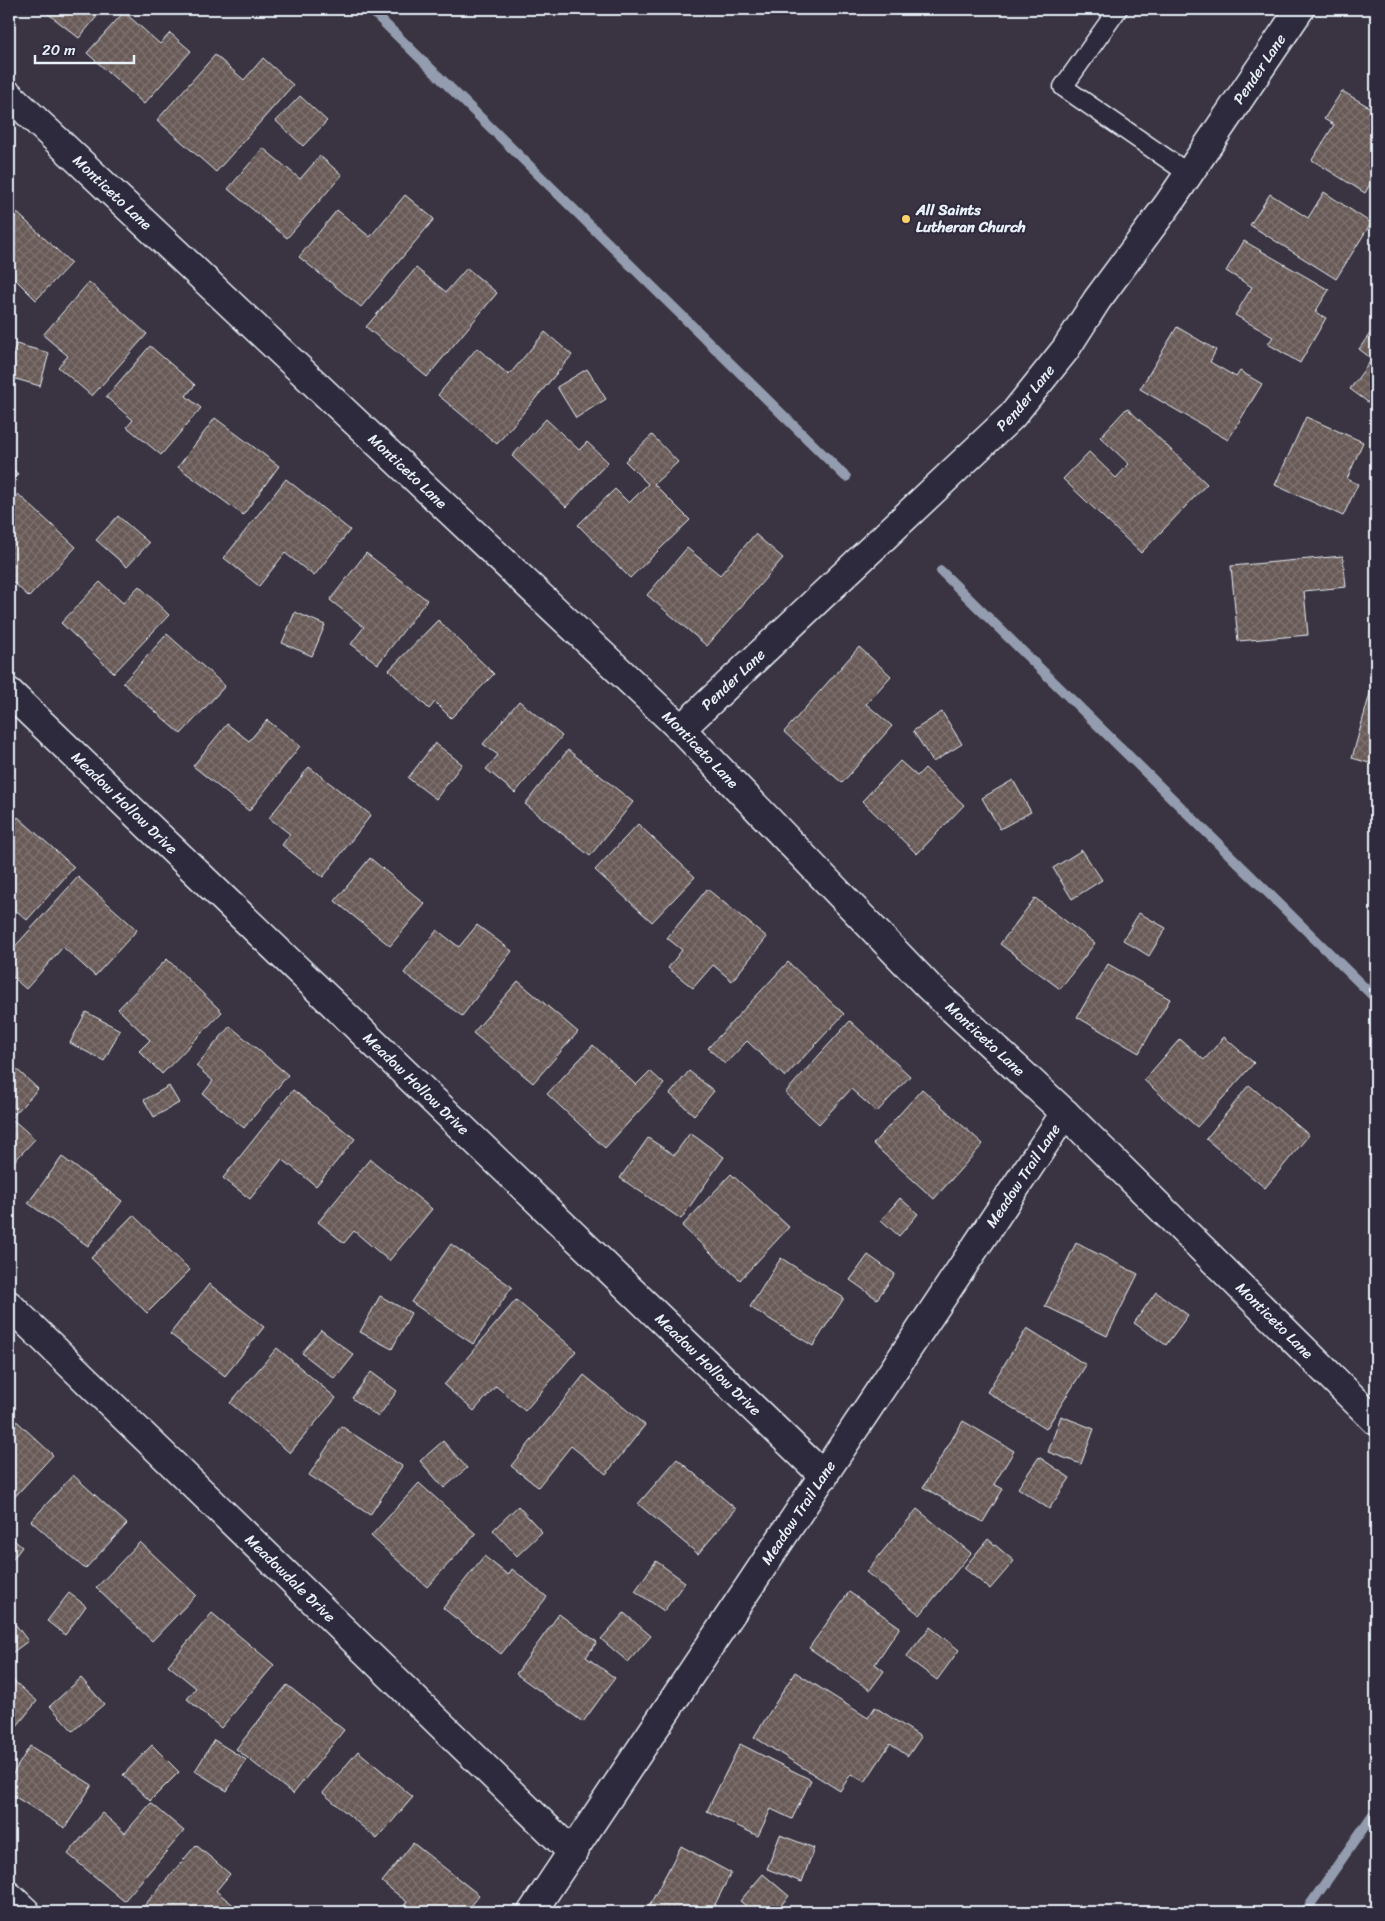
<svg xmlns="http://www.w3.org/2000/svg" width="1385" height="1921" font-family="Sriracha,sans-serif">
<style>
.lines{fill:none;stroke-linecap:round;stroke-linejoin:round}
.stream{stroke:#939daf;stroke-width:10}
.building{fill:url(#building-cross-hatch);stroke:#e8f1f8}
.service-casing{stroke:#e8f1f8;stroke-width:21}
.minor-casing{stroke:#e8f1f8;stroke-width:31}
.service{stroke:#2f2a3d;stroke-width:18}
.minor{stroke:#2f2a3d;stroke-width:28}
.poi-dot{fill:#ffd166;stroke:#2f2a3d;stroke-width:2}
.labels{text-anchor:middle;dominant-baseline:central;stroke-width:4;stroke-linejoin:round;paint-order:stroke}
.street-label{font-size:15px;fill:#e8f1f8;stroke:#2f2a3d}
.poi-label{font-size:15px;font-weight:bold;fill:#e8f1f8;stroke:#2f2a3d;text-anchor:start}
</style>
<defs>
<pattern id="building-cross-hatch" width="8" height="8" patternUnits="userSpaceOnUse" patternTransform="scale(1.25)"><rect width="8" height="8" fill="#685a57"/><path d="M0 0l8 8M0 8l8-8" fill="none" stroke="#7e7270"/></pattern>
</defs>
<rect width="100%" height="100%" fill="#3a3442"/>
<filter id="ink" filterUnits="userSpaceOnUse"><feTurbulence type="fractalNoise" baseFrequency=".02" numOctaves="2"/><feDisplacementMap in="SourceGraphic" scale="10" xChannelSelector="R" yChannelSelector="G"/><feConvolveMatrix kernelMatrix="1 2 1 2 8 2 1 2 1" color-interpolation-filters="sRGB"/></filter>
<g filter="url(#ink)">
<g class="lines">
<g class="stream">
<path d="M370 9 846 477"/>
<path d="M941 571 1376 999"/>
<path d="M1305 1912 1376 1810"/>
</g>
</g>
<g class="building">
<path d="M42 9H103L79 38Z"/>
<path d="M124 12 160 44 170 33 191 51 144 104 87 53Z"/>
<path d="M215 55 244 80 263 58 293 85 216 172 157 120Z"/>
<path d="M1342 91 1376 111V173L1365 193 1312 160 1334 125 1324 119Z"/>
<path d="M300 96 327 121 303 146 276 121Z"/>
<path d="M263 148 300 179 320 156 342 175 287 238 228 189Z"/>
<path d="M1324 192 1371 223 1336 279 1250 225 1270 194 1308 218Z"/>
<path d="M405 195 434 219 361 307 299 257 337 210 370 237Z"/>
<path d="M12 208 71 263 36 300 13 277 9 282V212Z"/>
<path d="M1244 241 1329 290 1315 312 1326 318 1300 363 1268 344 1273 337 1235 315 1252 287 1226 271Z"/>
<path d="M416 268 446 292 467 268 497 293 427 377 366 327Z"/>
<path d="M89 282 147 334 92 396 58 367 68 356 43 335Z"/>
<path d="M1376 325V408L1350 389 1372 359 1359 349Z"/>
<path d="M1177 327 1216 350 1210 362 1236 377 1240 371 1262 384 1228 440 1140 389Z"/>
<path d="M545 332 572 355 497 444 438 395 477 348 509 375Z"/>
<path d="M16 344 49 353 40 386 9 377V368Z"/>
<path d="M150 346 195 385 186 396 201 408 161 455 127 427 133 420 106 397Z"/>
<path d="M587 369 606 399 576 418 557 387Z"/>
<path d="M1127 408 1207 484 1141 553 1063 479 1089 452 1116 478 1129 464 1100 437Z"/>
<path d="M1306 417 1363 442 1347 479 1358 484 1343 516 1275 485Z"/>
<path d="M215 418 279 466 243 515 178 467Z"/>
<path d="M546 419 579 450 587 442 608 462 566 507 512 456Z"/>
<path d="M652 435 678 462 654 484 690 520 630 578 578 525 615 489 629 503 648 484 625 461Z"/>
<path d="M9 465 18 474 9 484Z"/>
<path d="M286 479 350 530 314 576 285 553 259 586 224 558Z"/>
<path d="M18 494 76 547 29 597 9 578V504Z"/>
<path d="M118 516 149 543 127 567 96 540Z"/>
<path d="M755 534 783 558 707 646 647 595 687 548 720 575Z"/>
<path d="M366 553 427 600 378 664 351 644 364 627 330 600Z"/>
<path d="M1343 556 1346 587 1304 591 1308 635 1238 641 1231 566Z"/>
<path d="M100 582 123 603 139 586 169 615 114 673 61 623Z"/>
<path d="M295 612 325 625 312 656 282 643Z"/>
<path d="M438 620 494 674 451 718 435 702 429 709 389 670Z"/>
<path d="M167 634 225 686 181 734 123 683Z"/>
<path d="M859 647 891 676 866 704 892 726 842 783 784 732Z"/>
<path d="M1371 690 1376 691V765L1352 758Z"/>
<path d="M519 701 562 736 515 793 486 769 498 755 483 744Z"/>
<path d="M942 712 962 744 933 762 913 731Z"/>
<path d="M267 720 300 746 249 811 193 766 227 724 249 741Z"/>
<path d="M435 743 462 764 436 799 408 778Z"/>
<path d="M568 750 633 802 590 856 525 804Z"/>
<path d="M900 761 917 776 925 768 964 805 917 854 862 801Z"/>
<path d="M309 767 371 815 323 877 282 845 290 834 269 818Z"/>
<path d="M1013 780 1031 812 1000 829 982 798Z"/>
<path d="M18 817 74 867 27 920 9 904V828Z"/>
<path d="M638 824 695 877 652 922 595 870Z"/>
<path d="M1082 850 1102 880 1072 899 1053 868Z"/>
<path d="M370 858 425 904 390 946 335 901Z"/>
<path d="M78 877 137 930 95 976 63 947 26 989 9 974V953Z"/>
<path d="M707 889 767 937 732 981 713 965 693 988 668 968 682 950 667 938Z"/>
<path d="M1035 898 1095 943 1060 989 1000 944Z"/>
<path d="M1139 913 1166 928 1149 956 1123 940Z"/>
<path d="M477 925 512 951 462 1016 404 973 437 930 459 947Z"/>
<path d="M167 959 222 1012 162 1074 139 1051 150 1040 118 1009Z"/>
<path d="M788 962 844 1014 785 1077 747 1041 725 1064 708 1048Z"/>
<path d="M1108 964 1170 999 1139 1053 1077 1017Z"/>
<path d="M518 981 578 1032 533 1083 473 1033Z"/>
<path d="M86 1012 120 1030 104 1061 70 1043Z"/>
<path d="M850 1021 910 1076 877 1112 851 1089 819 1124 785 1093Z"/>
<path d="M230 1026 288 1075 244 1128 203 1094 213 1081 196 1066Z"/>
<path d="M1224 1037 1254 1063 1197 1127 1144 1080 1180 1039 1204 1060Z"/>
<path d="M593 1045 636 1085 650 1071 664 1084 605 1148 547 1094Z"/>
<path d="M9 1062 38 1089 11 1118 35 1139 9 1167Z"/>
<path d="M689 1071 714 1091 694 1115 670 1094Z"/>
<path d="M1249 1085 1309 1135 1265 1188 1206 1139Z"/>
<path d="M169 1086 179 1103 154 1117 144 1100Z"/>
<path d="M922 1089 983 1144 934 1199 873 1144Z"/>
<path d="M293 1090 355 1139 316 1186 282 1159 250 1199 223 1178Z"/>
<path d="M690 1133 724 1157 681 1219 620 1178 648 1138 674 1155Z"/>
<path d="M62 1157 122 1201 88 1246 28 1203Z"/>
<path d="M370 1159 432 1209 389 1261 354 1231 344 1243 318 1222Z"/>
<path d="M731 1174 789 1227 740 1280 682 1226Z"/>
<path d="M900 1198 918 1214 899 1236 881 1220Z"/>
<path d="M133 1215 190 1270 147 1313 91 1258Z"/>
<path d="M1076 1243 1138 1274 1107 1336 1045 1306Z"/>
<path d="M451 1244 512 1287 473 1344 411 1302Z"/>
<path d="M868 1255 895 1274 877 1299 850 1280Z"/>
<path d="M781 1258 844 1298 813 1346 750 1307Z"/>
<path d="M209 1284 264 1327 225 1376 170 1334Z"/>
<path d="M1156 1292 1188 1315 1166 1345 1134 1323Z"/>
<path d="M380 1296 411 1313 392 1349 360 1332Z"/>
<path d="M516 1300 576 1351 525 1411 496 1386 474 1411 444 1385Z"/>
<path d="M1027 1328 1086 1365 1046 1429 987 1392Z"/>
<path d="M321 1330 354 1355 335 1379 302 1353Z"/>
<path d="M277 1348 336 1398 290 1453 230 1403Z"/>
<path d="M371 1372 397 1391 378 1417 352 1398Z"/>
<path d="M584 1375 645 1425 606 1474 571 1446 538 1487 511 1466Z"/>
<path d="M9 1414 53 1455 9 1503Z"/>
<path d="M1061 1416 1094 1429 1081 1464 1048 1452Z"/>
<path d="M963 1421 1014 1451 994 1484 1003 1489 983 1522 923 1487Z"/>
<path d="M341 1426 402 1466 370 1515 309 1475Z"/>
<path d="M443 1441 467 1468 444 1488 420 1461Z"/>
<path d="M1039 1457 1070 1478 1049 1509 1018 1488Z"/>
<path d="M677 1459 736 1509 698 1554 638 1504Z"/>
<path d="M73 1475 127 1524 85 1569 31 1521Z"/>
<path d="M419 1483 476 1534 427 1587 371 1536Z"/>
<path d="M518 1506 542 1532 517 1556 493 1530Z"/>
<path d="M917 1509 971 1553 920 1615 866 1572Z"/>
<path d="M9 1536 22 1547 9 1564Z"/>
<path d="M988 1539 1014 1561 990 1589 964 1568Z"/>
<path d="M140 1542 196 1595 152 1641 96 1588Z"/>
<path d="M484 1556 508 1575 512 1569 547 1597 501 1654 443 1608Z"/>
<path d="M656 1561 685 1582 664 1611 635 1591Z"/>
<path d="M849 1592 900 1627 875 1664 884 1671 870 1690 809 1648Z"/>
<path d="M69 1593 86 1606 65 1635 47 1621Z"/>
<path d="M212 1613 274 1665 221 1728 187 1699 196 1688 168 1665Z"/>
<path d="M624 1613 651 1636 628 1662 601 1639Z"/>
<path d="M559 1614 597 1642 586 1657 615 1678 583 1722 516 1674Z"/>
<path d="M9 1616 28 1641 9 1655Z"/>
<path d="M930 1627 959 1650 937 1680 906 1657Z"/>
<path d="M795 1672 868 1718 875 1707 921 1737 908 1756 890 1744 865 1782 851 1774 840 1791 754 1737Z"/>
<path d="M9 1677 37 1701 9 1736Z"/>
<path d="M81 1678 104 1704 73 1731 50 1706Z"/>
<path d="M287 1685 344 1730 293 1794 236 1749Z"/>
<path d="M214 1740 246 1760 227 1791 195 1771Z"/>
<path d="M740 1744 811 1780 792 1819 771 1809 758 1836 707 1811Z"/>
<path d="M152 1745 179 1772 150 1801 123 1775Z"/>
<path d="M30 1746 92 1785 65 1828 9 1793V1780Z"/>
<path d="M358 1751 413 1797 377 1839 323 1793Z"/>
<path d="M151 1803 184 1831 124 1901 68 1854 102 1813 125 1833Z"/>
<path d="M780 1835 814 1848 802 1882 767 1869Z"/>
<path d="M413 1843 479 1895 465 1912H398L407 1902 382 1882Z"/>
<path d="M196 1845 230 1874 216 1891 242 1912H150L143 1907Z"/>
<path d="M681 1846 731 1873 711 1912H646Z"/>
<path d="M763 1874 789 1896 775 1912H753L740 1901Z"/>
</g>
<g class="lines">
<defs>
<path id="service" d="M1118 9 1063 87 1189 174"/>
<g id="minor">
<path id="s1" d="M9 95 681 729 929 987 1065 1113 1376 1421"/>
<path id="s2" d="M9 692 824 1476"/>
<path id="s3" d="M681 729 1012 416 1065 350 1097 300 1169 203 1300 9"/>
<path id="s4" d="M9 1305 573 1853"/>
<path d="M9 1896 26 1912"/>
<path id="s5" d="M532 1912 1065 1113"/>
</g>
</defs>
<use href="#service" class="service-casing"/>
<use href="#minor" class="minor-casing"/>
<use href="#service" class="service"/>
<use href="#minor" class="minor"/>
</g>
</g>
<circle class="poi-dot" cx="906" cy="219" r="5"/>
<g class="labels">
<g class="street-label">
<text stroke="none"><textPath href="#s3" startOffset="882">Pender Lane</textPath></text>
<text stroke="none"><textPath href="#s1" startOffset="142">Monticeto Lane</textPath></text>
<text stroke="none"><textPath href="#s3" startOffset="478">Pender Lane</textPath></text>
<text stroke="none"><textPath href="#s1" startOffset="548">Monticeto Lane</textPath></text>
<text stroke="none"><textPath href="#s3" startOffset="72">Pender Lane</textPath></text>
<text stroke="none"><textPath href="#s1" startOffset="952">Monticeto Lane</textPath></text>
<text stroke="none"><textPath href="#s2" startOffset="160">Meadow Hollow Drive</textPath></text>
<text stroke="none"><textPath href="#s1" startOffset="1358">Monticeto Lane</textPath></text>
<text stroke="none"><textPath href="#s2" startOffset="565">Meadow Hollow Drive</textPath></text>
<text stroke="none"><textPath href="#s5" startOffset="885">Meadow Trail Lane</textPath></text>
<text stroke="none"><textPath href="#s1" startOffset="1762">Monticeto Lane</textPath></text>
<text stroke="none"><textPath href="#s2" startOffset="970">Meadow Hollow Drive</textPath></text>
<text stroke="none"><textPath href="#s5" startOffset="480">Meadow Trail Lane</textPath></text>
<text stroke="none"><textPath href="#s4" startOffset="392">Meadowdale Drive</textPath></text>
</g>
<g class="poi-label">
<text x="916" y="210">All Saints<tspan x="916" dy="17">Lutheran Church</tspan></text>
</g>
</g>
<rect width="1385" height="1921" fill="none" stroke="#2f2a3d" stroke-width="30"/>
<rect x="15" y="15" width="1355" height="1891" fill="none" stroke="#e8f1f8" stroke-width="2" filter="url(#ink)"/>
<path d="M35 55v8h99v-8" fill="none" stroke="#e8f1f8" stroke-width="2.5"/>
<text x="42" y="55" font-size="15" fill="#e8f1f8" stroke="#2f2a3d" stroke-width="4" paint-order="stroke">20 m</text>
</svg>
